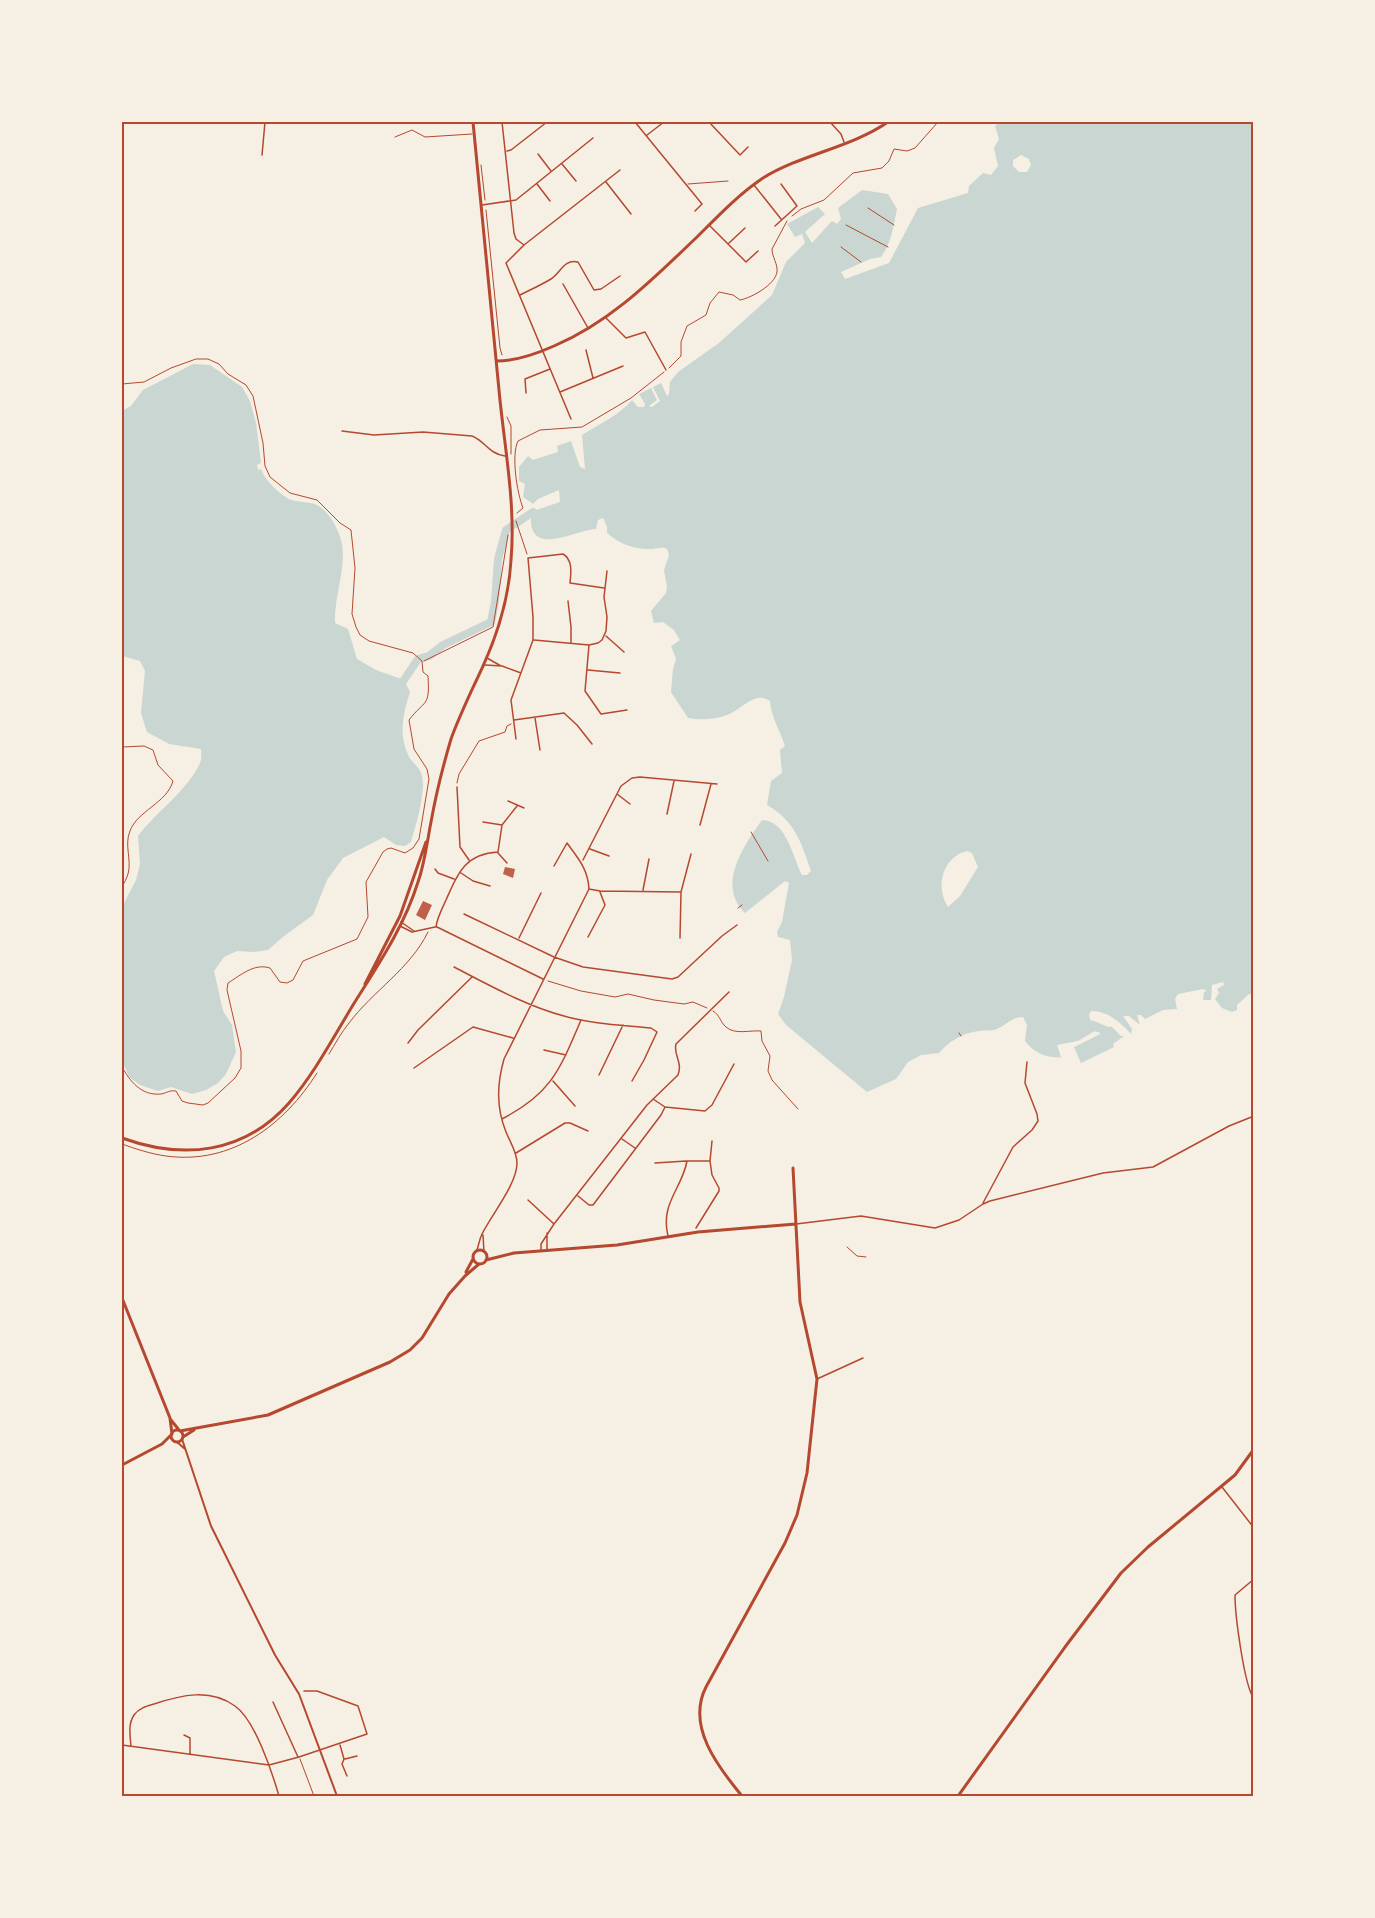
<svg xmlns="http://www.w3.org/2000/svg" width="1375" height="1918" viewBox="0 0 1375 1918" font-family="'Fira Sans',sans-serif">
	<rect width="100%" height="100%" fill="#f6efe4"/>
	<path fill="#c9d6d2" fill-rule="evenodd" d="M 999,122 L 1253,122 L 1253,995 L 1249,994 L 1237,1005 L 1237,1010 L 1232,1012 L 1222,1008 L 1215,999 L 1219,993 L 1217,989 L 1224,985 L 1223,982 L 1212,985 L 1211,1000 L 1203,1000 L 1204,992 L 1207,991 L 1203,989 L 1178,994 L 1175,999 L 1177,1009 L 1163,1010 L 1145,1019 L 1141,1015 L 1137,1015 L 1140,1025 L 1129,1016 L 1123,1016 L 1132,1029 L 1131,1034 C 1120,1022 1108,1011 1091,1011 L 1089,1015 L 1090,1019 L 1108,1027 L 1115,1026 L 1124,1036 L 1113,1044 L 1114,1047 L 1081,1063 L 1074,1047 L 1100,1034 L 1099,1032 L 1093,1032 L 1082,1040 L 1061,1045 L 1062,1057 C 1048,1059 1034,1053 1025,1041 L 1027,1025 L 1023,1017 C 1011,1017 1005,1027 994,1030 C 989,1031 985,1030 980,1031 C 964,1032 949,1041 939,1053 L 921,1055 L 908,1062 L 896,1079 L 867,1092 L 786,1025 L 778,1014 L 784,997 L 792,960 L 790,940 L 778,937 L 777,932 L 782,922 L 789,883 L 785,881 L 745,913 C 716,886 744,845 762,820 C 787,821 792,856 802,875 L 807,875 L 811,871 C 801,842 795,821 767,805 L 771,781 L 782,773 L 780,750 L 785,746 C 780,730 771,717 770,701 C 755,690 740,711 727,715 C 714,720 701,720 688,718 L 671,692 L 673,669 L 676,659 L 671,646 L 680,640 L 674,630 L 663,622 L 654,623 L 651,611 L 666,593 L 667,587 L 664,570 L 669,555 L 667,549 C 661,546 656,550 648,549 C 633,549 618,543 607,533 L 607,527 L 603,518 L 598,520 L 596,529 C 575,530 529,558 531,517 L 535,514 L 533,511 L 560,502 L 559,490 L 538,499 L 533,504 L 523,497 L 525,484 L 519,481 L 519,467 L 528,456 L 533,460 L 558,452 L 557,446 L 571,441 L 580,467 L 585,469 L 582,435 C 599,424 620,415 632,400 L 638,407 L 644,407 L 645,404 L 639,394 L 651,388 L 657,400 L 649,406 L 652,407 L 660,401 L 653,387 L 661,383 L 667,396 L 669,394 L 670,382 L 678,372 L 719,343 L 772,295 L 786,262 L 805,243 L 802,234 L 795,237 L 787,224 L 818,207 L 825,214 L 805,232 L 812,243 L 832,221 L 837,224 L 841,219 L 838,208 L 862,190 L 888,194 L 897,209 C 893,227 892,242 881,257 L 870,259 L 841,272 L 845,279 L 889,263 L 918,208 L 968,193 L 969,186 L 983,173 L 991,175 L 998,166 L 994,148 L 999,139 L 995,126 ZM 1021,155 L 1029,159 L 1031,165 L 1027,172 L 1019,172 L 1013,166 L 1013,160 ZM 967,851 L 972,853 L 978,867 L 960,896 L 948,907 C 935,888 942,857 967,851 Z
		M 193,364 L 210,365 L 242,387 L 250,401 L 256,423 L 261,463 L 257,465 L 258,470 L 261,469 C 265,480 278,493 289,499 C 297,503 309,501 317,505 C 330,512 339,530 342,544 C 346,570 334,597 335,623 L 348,629 L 357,659 L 376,670 L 404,680 L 410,692 C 403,714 398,735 409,757 C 413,763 421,769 422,776 C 426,791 416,826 411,842 L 405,846 L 396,845 L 384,837 L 343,858 L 327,880 L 313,915 L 284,936 L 268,950 L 254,952 L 237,951 L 224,957 L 214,971 L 223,1011 L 232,1025 L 236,1052 L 226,1074 L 218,1083 L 206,1090 L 192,1094 L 171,1087 L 158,1091 L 140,1085 L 129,1077 L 122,1061 L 122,907 L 136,880 L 140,864 L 138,836 C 156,812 188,790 200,763 C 202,759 201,753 201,749 L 169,744 L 147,732 L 141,713 L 145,671 L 140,661 L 122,656 L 122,411 L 131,406 L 143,390 Z"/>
	<path fill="#f6efe4" d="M 1090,1014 L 1109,1024 L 1116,1024 L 1127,1036 L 1121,1036 L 1111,1026 L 1090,1020 Z
		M 1095,1031 L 1098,1035 L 1072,1048 L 1075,1056 L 1071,1048 L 1072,1045 L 1064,1047 L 1066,1056 L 1064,1059 L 1061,1057 L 1057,1045 L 1078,1041 Z"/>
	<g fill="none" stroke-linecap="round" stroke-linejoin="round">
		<path stroke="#c9d6d2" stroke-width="8" d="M 404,680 L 418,659 L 429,656 L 443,645 L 491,622 L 495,602 L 498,559 L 506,530 L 533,512"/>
	</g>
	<path fill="#bf614a" d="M 505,867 L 515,869 L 513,878 L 503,874 Z
		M 423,901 L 432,905 L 425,920 L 416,915 Z"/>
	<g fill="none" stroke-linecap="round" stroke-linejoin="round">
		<path stroke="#b5482f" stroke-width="1" d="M 481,165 L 485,200
			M 868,208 L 894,225
			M 486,210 L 500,348 L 502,355
			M 792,216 L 801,209 L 824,200 L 853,173 L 882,168 L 889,161 L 894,149 L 907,151 L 915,148 L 938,122
			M 846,225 L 888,247
			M 841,247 L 861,262
			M 669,368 L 681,356 L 681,342 L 687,326 L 706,315 L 710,303 L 719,292 L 733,295 L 740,300 C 751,298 775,285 777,272 C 778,264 772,257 772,249 L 787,221
			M 122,384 L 144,382 L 171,368 L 196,359 L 208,359 L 219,364 L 228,374 L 246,385 L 253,396 L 263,443 L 265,466 L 270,477 L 290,493 L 317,500 L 340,523 L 351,530 L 355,568 L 352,614 L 356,627 L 360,635 L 369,641 L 413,653 L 422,661 L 423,672 L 428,676 C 430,708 425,699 409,720 L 414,749 L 427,769 L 429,779 L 419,839 L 413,848 L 405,853 L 391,848 L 387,849 L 383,852 L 366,882 L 368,917 L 357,939 L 303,961 L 293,980 L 287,983 L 280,982 L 270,968 C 254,963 241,975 228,983 L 227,990 L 241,1051 L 241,1068 L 235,1078 L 208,1103 L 203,1105 L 188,1103 L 182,1101 L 176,1091 C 169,1090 167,1093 161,1094 C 141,1096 130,1081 122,1067
			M 507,417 L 511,426 L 511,454
			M 517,513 L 523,508 C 517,493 511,455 518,441 L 540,430 L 582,427 L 631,398 L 664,372
			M 516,521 L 527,554
			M 424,661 L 493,627 L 508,535
			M 122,747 L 144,746 L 153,750 L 158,765 L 173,781 C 167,803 137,811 130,831 C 124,845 132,860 128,874 C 127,878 124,883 122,887
			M 457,783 L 459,774 L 479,741 L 505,732 L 507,726 L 511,724
			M 751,832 L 768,861
			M 738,908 L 742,905
			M 548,981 L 581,991 L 615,997 L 628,994 L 654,1000 L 684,1004 L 693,1002 L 707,1008
			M 713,1011 C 720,1015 720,1022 726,1027 C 735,1035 750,1030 761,1031 L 762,1041 L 770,1056 L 768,1071 L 772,1080 L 798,1109
			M 959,1033 L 961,1036
			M 329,1054 C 335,1044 341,1033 349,1023 C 373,991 410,969 428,932
			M 122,1144 C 136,1149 151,1154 166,1156 C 232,1165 284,1125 317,1073"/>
		<path stroke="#b5482f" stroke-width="1" d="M 395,137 L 412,130 L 425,137 L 472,134
			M 688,184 L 728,181
			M 847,1247 L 857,1256 L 866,1257
			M 300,1759 L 314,1796"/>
		<path stroke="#b5482f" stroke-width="1.5" d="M 502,122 L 514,233 L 516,239 L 524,245
			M 635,122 L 702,204 L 695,211
			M 709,122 L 740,155 L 748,147
			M 830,122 L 841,134 L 844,142
			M 647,135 L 664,122
			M 507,151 L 511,150 L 547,122
			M 538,154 L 551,171
			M 262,155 L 265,122
			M 562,164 L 576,181
			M 606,182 L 631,214
			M 537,184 L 550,201
			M 754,185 L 781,219
			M 482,205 L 516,200 L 593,138
			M 710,226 L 746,262 L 758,251
			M 775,226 L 797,206 L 781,184
			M 729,243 L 745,228
			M 563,284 L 588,328
			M 520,295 C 530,290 541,285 551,279 C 561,273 563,259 578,262 L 594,290 L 601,289 L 620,276
			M 606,318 L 626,338 L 645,332 L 666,370
			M 586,350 L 593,378
			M 560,392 L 623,366
			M 526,393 L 525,379 L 550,369
			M 571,419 L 506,263 L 524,245 L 620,170
			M 342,431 L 374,435 L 423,432 L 472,436 C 485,441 489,454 505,456
			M 568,601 L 571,627 L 571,642
			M 606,636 L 624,652
			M 534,640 L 589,645 L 598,643 L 602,640 L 606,631 L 607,617 L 604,597 L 607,571
			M 589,645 L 585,691 L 601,714 L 627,710
			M 487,658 L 501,666
			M 485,665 L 502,666 L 521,673
			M 588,670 L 620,673
			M 535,718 L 540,750
			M 514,720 L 564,713 L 577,725 L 592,744
			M 516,739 L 511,700 L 533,640 L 533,617 L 528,558 L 563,554 C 573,560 571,573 570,583 L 604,588
			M 457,787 L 460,847 L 469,860
			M 617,794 L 630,804
			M 508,801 L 524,808
			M 667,814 L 674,781
			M 483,822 L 502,825 L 517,806
			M 700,825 L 711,784
			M 590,849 L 609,856
			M 498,853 L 507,863
			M 583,860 L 621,786 L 632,778 L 640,777 L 717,784
			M 435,869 L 438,873 L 454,879
			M 461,873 L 473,881 L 490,886
			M 589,889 L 600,891 L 681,892
			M 643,890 L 649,859
			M 464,914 L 554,957 L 583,967 L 672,979 L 678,977 L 722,936 L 737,925
			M 401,922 L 414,931
			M 400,926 L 412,932 L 435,927
			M 436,927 C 437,918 442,909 446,900 C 458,873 465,854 498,852 L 502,825
			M 437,927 L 543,979
			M 588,937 L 605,905 L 600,892
			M 519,938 L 541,893
			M 680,938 L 681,892 L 691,854
			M 454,967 C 489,985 526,1006 564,1016 C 592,1024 622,1025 651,1028 L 657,1032 L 644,1060 L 632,1081
			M 408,1043 L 418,1030 L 472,977
			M 544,1050 L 566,1055
			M 414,1068 L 473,1027 L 513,1038
			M 599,1075 L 623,1025
			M 553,1081 L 575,1106
			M 653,1099 L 665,1107 L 705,1111 L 712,1105 L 734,1064
			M 502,1119 C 552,1093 560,1069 581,1020
			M 622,1139 L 635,1148
			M 516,1153 L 565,1123 L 570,1123 L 588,1131
			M 655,1163 L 686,1161
			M 578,1196 L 589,1205 L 593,1205 L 661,1115 L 665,1107
			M 528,1200 L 554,1224 L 541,1244 L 541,1250
			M 983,1203 L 1013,1147 L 1032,1130 L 1038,1121 L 1037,1114 L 1025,1083 L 1027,1062
			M 554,1224 L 647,1105 L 678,1075 C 683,1062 673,1055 676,1044 L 729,992
			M 796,1224 L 861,1216 L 935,1228 L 959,1220 L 983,1204 L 990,1201 L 1103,1173 L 1153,1167 L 1229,1126 L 1254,1116
			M 696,1228 L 719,1191 L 719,1188 L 712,1175 L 710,1161
			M 547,1233 L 547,1249
			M 483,1235 L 484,1252
			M 668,1236 C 660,1203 682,1189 687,1161 L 710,1161 L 712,1141
			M 476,1252 C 479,1246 479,1240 482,1234 C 492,1214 517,1184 517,1163 C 517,1152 510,1142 506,1132 C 496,1107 497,1084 504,1059 L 589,889 C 588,869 578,858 567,843 L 554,866
			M 817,1379 L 863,1358
			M 1222,1487 L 1254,1528
			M 1254,1579 L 1235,1595 C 1235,1615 1244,1685 1254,1699
			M 273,1702 L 298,1757
			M 184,1735 L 190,1738 L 190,1754
			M 122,1745 L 269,1765 L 299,1757 L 367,1734 L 358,1706 L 317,1691 L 304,1691
			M 340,1745 L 344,1759 L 342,1764 L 347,1776
			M 131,1746 C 130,1735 128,1724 134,1715 C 139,1708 147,1706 154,1704 C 181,1695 210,1688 235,1706 C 255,1720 272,1772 279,1796
			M 345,1759 L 357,1756"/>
		<path stroke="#b5482f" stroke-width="2" d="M 182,1439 L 211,1526 L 275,1655 L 299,1694 L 337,1796
			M 177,1442 L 185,1449"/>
		<path stroke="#b5482f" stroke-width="3" d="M 497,361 C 517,361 536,354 554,346 C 611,322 654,278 698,236 C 718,216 739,194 763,178 C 802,154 850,148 888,122
			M 365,984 L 400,916 L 426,842
			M 122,1138 C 183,1160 244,1154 289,1103 C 314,1074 333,1038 353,1005 C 378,965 404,927 418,882 C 425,862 427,842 431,822 C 436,794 443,766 451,739 C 460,714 472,690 483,666 C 498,633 509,597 511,560 C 516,504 504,445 499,390 C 490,300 481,211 473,122
			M473 1257a7 7 0 1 1 14 0a7 7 0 1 1-14 0Z
			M 486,1260 L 514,1253 L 617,1245 L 698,1232 L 796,1224
			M 466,1272 L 473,1259
			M 122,1298 L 170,1418 L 172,1434
			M 171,1420 L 179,1430
			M171 1436a6 6 0 1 1 12 0a6 6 0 1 1-12 0Z
			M 180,1431 L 268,1415 L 390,1362 L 410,1350 L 422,1338 L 449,1294 L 465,1276 L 479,1264
			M 183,1437 L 194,1430
			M 122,1465 L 162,1444 L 171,1435
			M 742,1796 C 718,1767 686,1726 706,1687 L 785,1543 L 797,1515 L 807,1473 L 817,1379 L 800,1302 L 793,1168
			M 958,1796 L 1065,1647 L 1121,1573 L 1148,1547 L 1235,1475 L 1254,1449"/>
	</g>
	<rect width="1375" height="1918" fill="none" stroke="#f6efe4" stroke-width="246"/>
	<rect x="123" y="123" width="1129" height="1672" fill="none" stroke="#b5482f" stroke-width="2"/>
</svg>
